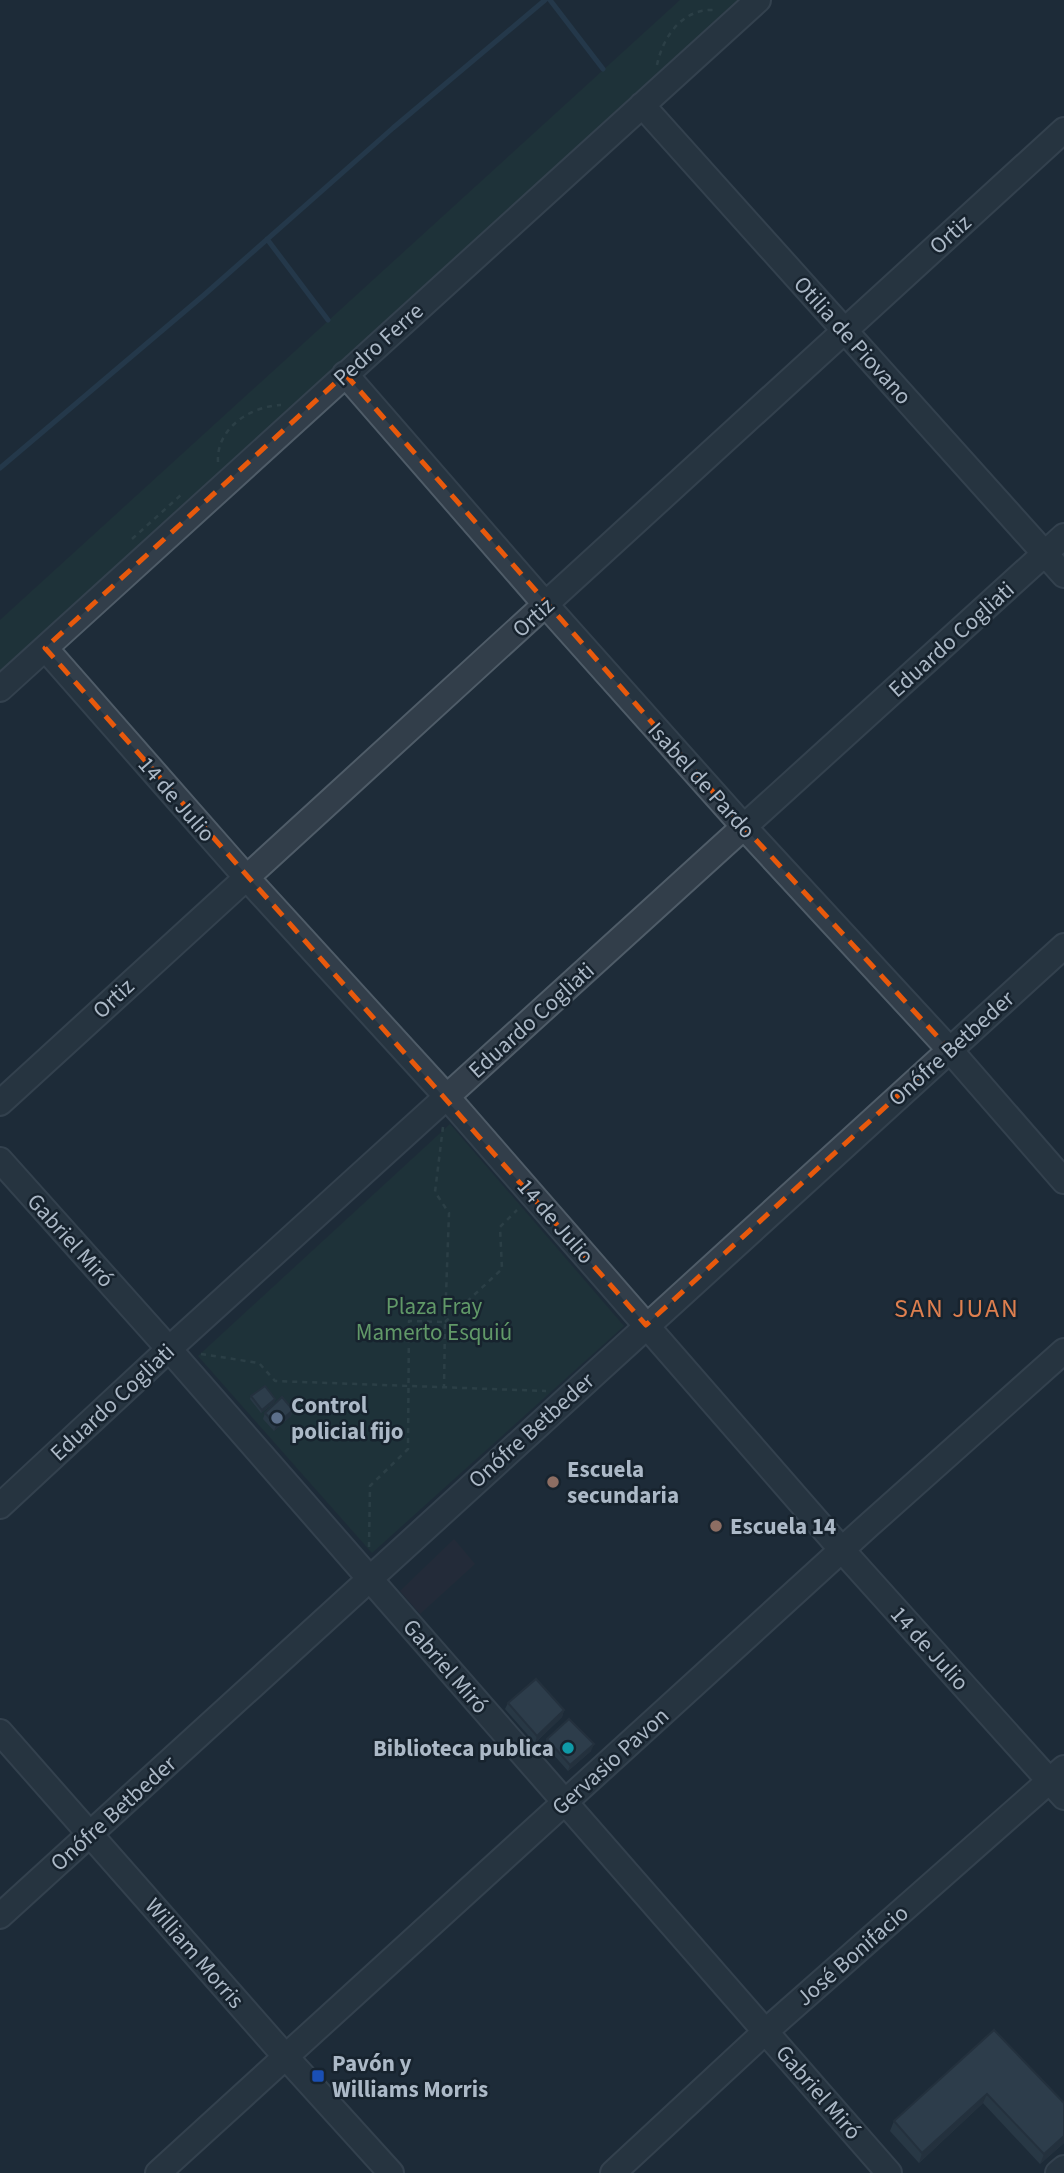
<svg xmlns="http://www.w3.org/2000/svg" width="1064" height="2173" viewBox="0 0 1064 2173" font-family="'Source Sans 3',sans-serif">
	<rect width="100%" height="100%" fill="#1e2c39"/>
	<path fill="#2b2a3a" d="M 454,1539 L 475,1564 L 420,1614 L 400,1591 Z"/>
	<path fill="#203a3a" d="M 680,0 L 745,0 L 0,683 L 0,620 Z
		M 450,1124 L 624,1326 L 372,1553 L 198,1356 Z"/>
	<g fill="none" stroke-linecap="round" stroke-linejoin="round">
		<path stroke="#2d4860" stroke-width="5" d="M 550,0 L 603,69
			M 267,239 L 328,320
			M 0,468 L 204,295 L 393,128 L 545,0"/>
		<g stroke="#4f5c68" stroke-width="28">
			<path id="minor" d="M 642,105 L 1064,575
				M 345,374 L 546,605 L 744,827 L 949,1049 L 1064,1181
				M 45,648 L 246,877 L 447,1097 L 842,1550 L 1064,1797
				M 0,689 L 758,0
				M 0,1103 L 1064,130
				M 0,1160 L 169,1349 L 889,2173
				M 0,1506 L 169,1349 L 1064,536
				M 0,1732 L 285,2056 L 391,2173
				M 0,1916 L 1064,946
				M 158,2173 L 869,1525 L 1064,1351
				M 613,2173 L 766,2031 L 1064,1768
				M 1058,2173 L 1064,2168"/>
		</g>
		<path stroke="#3d5757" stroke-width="2.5" stroke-dasharray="5 5" stroke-linecap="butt" d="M 657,65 C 663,36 683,8 715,10
			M 218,462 C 216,428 251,406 281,405
			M 132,539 L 182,494
			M 443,1127 L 435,1192 L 449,1213 L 445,1322
			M 445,1322 L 502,1269 L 500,1227 L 517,1210
			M 201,1354 L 259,1363 L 275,1381 L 546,1391
			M 369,1547 L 370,1486 L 408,1449 L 409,1321 L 445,1322 L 444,1387"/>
		<use href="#minor" stroke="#323e4a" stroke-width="24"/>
	</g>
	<path fill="#374754" d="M 251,1396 L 275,1399 L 274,1403 L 261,1413 L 250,1399 Z
		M 293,1410 L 291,1416 L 274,1431 L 263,1419 L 265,1413 Z
		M 508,1703 L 564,1710 L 562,1717 L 535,1743 L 505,1709 Z
		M 547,1739 L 591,1751 L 568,1771 L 545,1745 Z
		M 994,2030 L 1064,2103 L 1064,2143 L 1040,2164 L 983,2103 L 919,2163 L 890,2131 L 894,2121 Z"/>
	<path fill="#2d3945" d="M 275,1399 L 274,1403 L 261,1413 L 262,1410 Z
		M 293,1410 L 291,1416 L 274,1431 L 276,1425 Z
		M 564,1710 L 562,1717 L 535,1743 L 537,1736 Z
		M 594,1744 L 591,1751 L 568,1771 L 570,1765 Z
		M 987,2094 L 983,2103 L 919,2163 L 922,2153 Z
		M 1064,2136 L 1064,2143 L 1040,2164 L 1044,2154 Z"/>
	<path fill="#405262" stroke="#2d3945" stroke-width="2" d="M 265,1386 L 275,1399 L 262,1410 L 251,1396 Z
		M 282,1397 L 293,1410 L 276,1425 L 265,1413 Z
		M 536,1679 L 564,1710 L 537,1736 L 508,1703 Z
		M 569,1719 L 594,1744 L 570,1765 L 547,1739 Z
		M 994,2030 L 1064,2103 L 1064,2136 L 1044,2154 L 987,2094 L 922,2153 L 894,2121 Z"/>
	<path d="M0 0H1064V2173H0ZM 345,374 L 744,827 L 949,1049 L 646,1325 L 45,648 Z" fill="#1e2c39" fill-opacity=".55" fill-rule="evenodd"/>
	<path fill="none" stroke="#e8590c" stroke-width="5" stroke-dasharray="14 9" stroke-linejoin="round" d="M 345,374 L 744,827 L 949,1049 L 646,1325 L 45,648 Z"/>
	<circle fill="#5c6f8a" stroke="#17232e" stroke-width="2.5" cx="277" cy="1418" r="7"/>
	<g fill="#8d6e63" stroke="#17232e" stroke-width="2.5">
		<circle cx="553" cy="1482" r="7"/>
		<circle cx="716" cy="1526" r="7"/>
	</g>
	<circle fill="#0f9aa8" stroke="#17232e" stroke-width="2.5" cx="568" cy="1748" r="7"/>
	<rect fill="#1a4fb4" stroke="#17232e" stroke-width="2.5" x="311" y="2069" width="14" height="14" rx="3.5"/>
	<g text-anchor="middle" stroke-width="5" stroke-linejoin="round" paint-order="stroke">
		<g font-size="23" fill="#acb9c7" stroke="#17232e">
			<text transform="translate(950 234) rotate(-42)" y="8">Ortiz</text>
			<text transform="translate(853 340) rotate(48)" y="8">Otilia de Piovano</text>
			<text transform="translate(378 344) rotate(-42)" y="8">Pedro Ferre</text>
			<text transform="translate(533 617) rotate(-42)" y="8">Ortiz</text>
			<text transform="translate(951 639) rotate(-42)" y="8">Eduardo Cogliati</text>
			<text transform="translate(702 780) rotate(48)" y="8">Isabel de Pardo</text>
			<text transform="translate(177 799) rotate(49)" y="8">14 de Julio</text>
			<text transform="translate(113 998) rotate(-43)" y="8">Ortiz</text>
			<text transform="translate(531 1020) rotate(-42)" y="8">Eduardo Cogliati</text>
			<text transform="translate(951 1048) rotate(-42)" y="8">Onófre Betbeder</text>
			<text transform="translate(556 1221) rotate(49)" y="8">14 de Julio</text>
			<text transform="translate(71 1240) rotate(48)" y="8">Gabriel Miró</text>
			<text transform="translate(112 1402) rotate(-43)" y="8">Eduardo Cogliati</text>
			<text transform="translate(531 1430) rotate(-42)" y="8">Onófre Betbeder</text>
			<text transform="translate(930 1648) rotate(48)" y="8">14 de Julio</text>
			<text transform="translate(446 1666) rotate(49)" y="8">Gabriel Miró</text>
			<text transform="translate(610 1761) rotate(-42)" y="8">Gervasio Pavon</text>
			<text transform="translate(113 1813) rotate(-42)" y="8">Onófre Betbeder</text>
			<text transform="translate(195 1953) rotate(49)" y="8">William Morris</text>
			<text transform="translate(852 1955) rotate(-41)" y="8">José Bonifacio</text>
			<text transform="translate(819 2092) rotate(49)" y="8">Gabriel Miró</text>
		</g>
		<g font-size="23" fill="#619968" stroke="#17232e">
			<text x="434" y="1314">Plaza Fray<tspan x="434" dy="26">Mamerto Esquiú</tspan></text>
		</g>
		<g font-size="23" font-weight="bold" fill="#acb9c7" stroke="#17232e" text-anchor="start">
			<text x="291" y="1413">Control<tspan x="291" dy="26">policial fijo</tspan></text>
			<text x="567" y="1477">Escuela<tspan x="567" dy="26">secundaria</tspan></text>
			<text x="730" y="1534">Escuela 14</text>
			<text x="554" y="1756" text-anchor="end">Biblioteca publica</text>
			<text x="332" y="2071">Pavón y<tspan x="332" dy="26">Williams Morris</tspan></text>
		</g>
		<g font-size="26" letter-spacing="2" fill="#de7f4f" stroke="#17232e">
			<text x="957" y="1317">SAN JUAN</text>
		</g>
	</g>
</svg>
